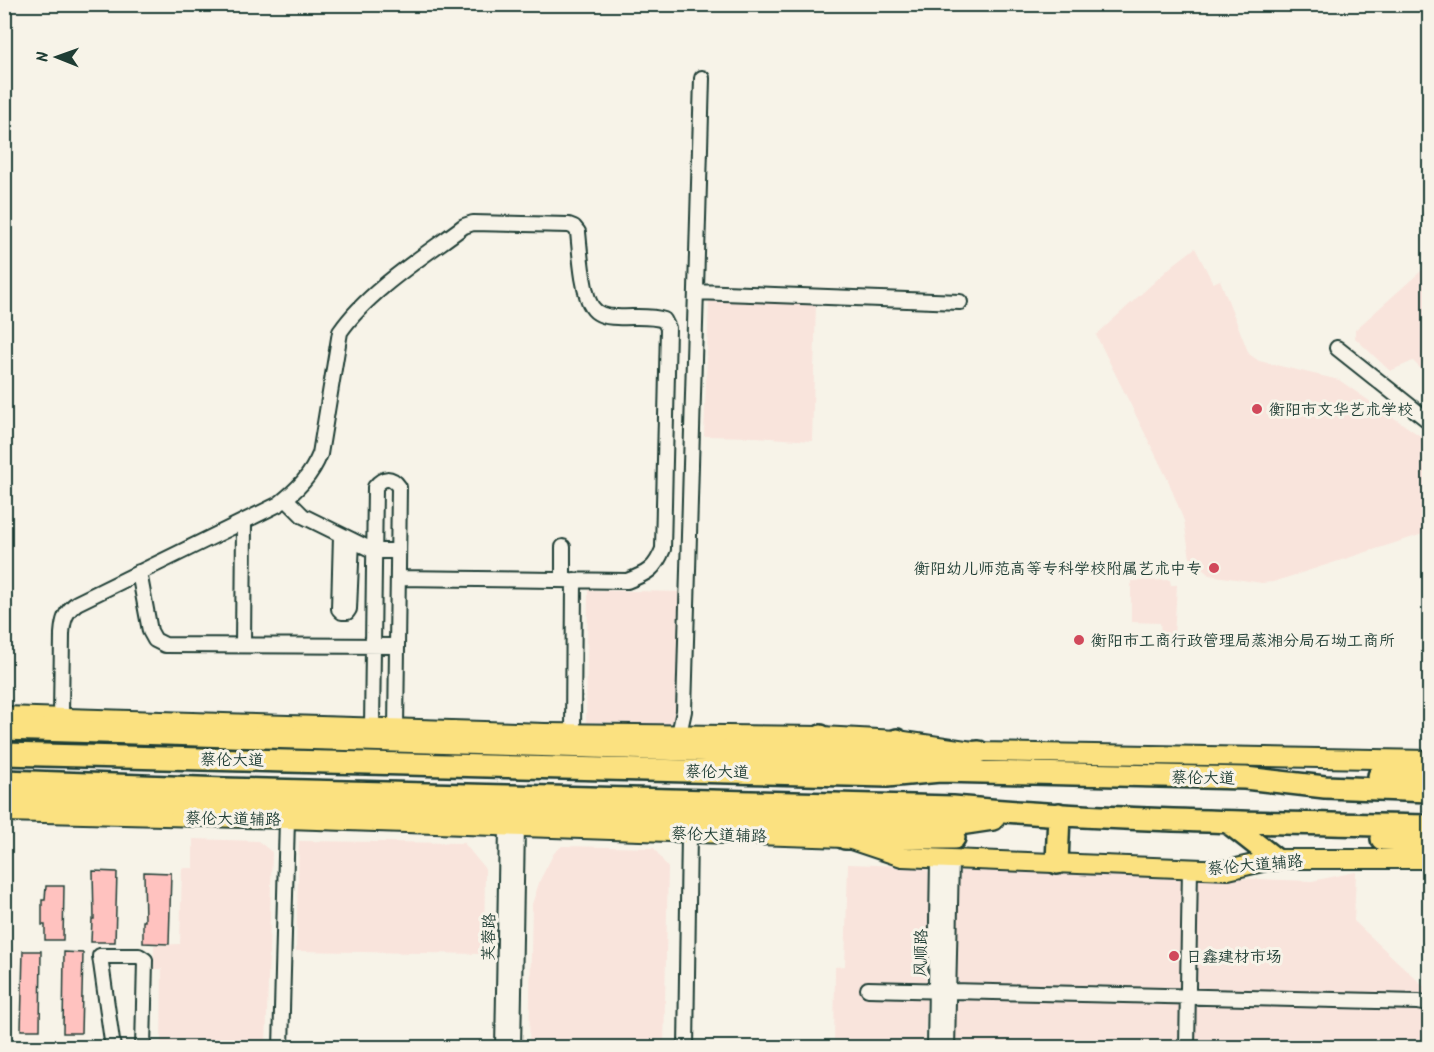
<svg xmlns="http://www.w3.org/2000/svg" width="1434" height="1052" viewBox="0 0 1434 1052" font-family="Kalam,'LXGW WenKai TC',sans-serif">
	<rect width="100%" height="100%" fill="#f7f3e8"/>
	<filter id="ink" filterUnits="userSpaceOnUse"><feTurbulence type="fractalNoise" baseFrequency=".0167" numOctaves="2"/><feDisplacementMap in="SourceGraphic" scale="12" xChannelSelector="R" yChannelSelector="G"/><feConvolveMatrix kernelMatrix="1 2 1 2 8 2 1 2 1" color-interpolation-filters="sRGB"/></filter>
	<g filter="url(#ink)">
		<path fill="#f9e4dc" d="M 1195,248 L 1213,283 L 1220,280 L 1249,354 L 1259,361 L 1339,380 L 1429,442 L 1429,532 L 1273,582 L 1262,583 L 1209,575 L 1190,558 L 1184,521 L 1168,480 L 1096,335 L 1173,265 Z
			M 1429,264 L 1429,377 L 1413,361 L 1390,371 L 1355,338 L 1355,330 Z
			M 709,301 L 816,304 L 812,441 L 756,437 L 704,436 Z
			M 1170,580 L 1171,585 L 1177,585 L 1174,637 L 1161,634 L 1160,623 L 1131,622 L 1131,581 Z
			M 588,590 L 682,592 L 678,715 L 670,724 L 586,722 Z
			M 193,839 L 258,841 L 272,852 L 266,1047 L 161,1047 L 162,969 L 153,969 L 154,945 L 180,944 L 182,868 L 193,868 Z
			M 299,841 L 464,843 L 485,869 L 484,954 L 296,951 Z
			M 562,846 L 654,848 L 668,868 L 664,1047 L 529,1047 L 532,904 L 540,880 L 554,853 Z
			M 848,864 L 925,867 L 930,874 L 925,1047 L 834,1048 L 835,967 L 845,966 Z
			M 966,868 L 1312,881 L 1356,872 L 1354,921 L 1429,991 L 1429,1047 L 955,1048 L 959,871 Z"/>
		<path fill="#ffc2bf" stroke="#1f3d34" stroke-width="1.5" d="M 93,871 L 117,872 L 115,942 L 91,942 L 92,919 L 94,919 Z
			M 144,872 L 171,873 L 169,944 L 143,943 L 143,921 L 145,921 Z
			M 46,886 L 64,886 L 63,940 L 45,940 L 45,925 L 42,925 L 42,900 L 45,900 Z
			M 23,951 L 41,951 L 40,1030 L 21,1030 Z
			M 64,952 L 83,953 L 81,1033 L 63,1033 Z"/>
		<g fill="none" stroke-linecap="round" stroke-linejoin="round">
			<g stroke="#1f3d34" stroke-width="18">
				<path id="minor" d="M 4,6 L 5,4
					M 696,292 L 960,302
					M 1337,348 L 1430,422
					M 286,499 L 303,516 L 374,551 L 398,551
					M 341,535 L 339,609 L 342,612 L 347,612 L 349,609 L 352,540
					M 563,547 L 563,580
					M 139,572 L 150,631 L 155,640 L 165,645 L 397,646
					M 243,645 L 244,522
					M 61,717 L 62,634 C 63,620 65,612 77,603 L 279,504 C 298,489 311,476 320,454 L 340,332 C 368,291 424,256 464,226 L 473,223 L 569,225 L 574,227 L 578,232 C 580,250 582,293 592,307 C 597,315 607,317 617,317 C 632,318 649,315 664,320 L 668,328 L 663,549 C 655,569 648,573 627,581 L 398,578
					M 372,727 L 375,487 C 383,477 391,476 399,487 L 396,728
					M 573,733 L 574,580
					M 679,734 L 684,711 L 702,78
					M 868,989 L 1418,1002 L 1430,1004
					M 113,1048 L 100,956 L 139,956 L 145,960 L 143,1048
					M 281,1048 L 287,819
					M 503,1048 L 507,827
					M 513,1048 L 517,827
					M 686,1048 L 689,833
					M 935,1048 L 938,858
					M 947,1048 L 951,859
					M 1187,1048 L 1190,868"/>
			</g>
			<g stroke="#1f3d34" stroke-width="22">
				<path id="major" d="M 4,716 L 545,733 L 821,736 L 897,740 L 979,752 L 1430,760
					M 4,812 L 287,819 L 845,838 L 902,857 L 1228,870 L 1275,859 L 1430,859"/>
			</g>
			<g stroke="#1f3d34" stroke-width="26">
				<path id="highway" d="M 4,729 L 922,757 L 940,771
					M 897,740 L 922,757 L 979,752
					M 4,754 L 887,776 L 940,771 L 1245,778 L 1325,787 L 1430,791
					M 821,754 L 821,736
					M 1379,776 L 1430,775
					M 4,781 L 225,789 L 953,807 C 1112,821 1271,823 1430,826
					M 4,798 L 953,825 L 993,819
					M 1229,823 L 1275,859
					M 845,838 L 954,838
					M 1382,839 L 1430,841
					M 1057,863 L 1059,814"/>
			</g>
			<use href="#minor" stroke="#f7f3e8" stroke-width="14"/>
			<use href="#major" stroke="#fbe180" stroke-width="18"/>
			<use href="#highway" stroke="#fbe180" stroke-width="21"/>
		</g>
	</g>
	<g fill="#d1495b" stroke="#f7f3e8" stroke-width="2">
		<circle cx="1257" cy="409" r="6"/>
		<circle cx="1214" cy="568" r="6"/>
		<circle cx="1079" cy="640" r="6"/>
		<circle cx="1174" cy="956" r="6"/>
	</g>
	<g text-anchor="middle" stroke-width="6" stroke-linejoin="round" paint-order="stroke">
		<g font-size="16" fill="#1f3d34" stroke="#f7f3e8" text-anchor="start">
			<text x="1269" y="415">衡阳市文华艺术学校</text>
			<text x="1202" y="574" text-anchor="end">衡阳幼儿师范高等专科学校附属艺术中专</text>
			<text x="1091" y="646">衡阳市工商行政管理局蒸湘分局石坳工商所</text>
			<text x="1186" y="962">日鑫建材市场</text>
		</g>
		<g font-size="16" fill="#1f3d34" stroke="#f7f3e8">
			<text transform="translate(232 759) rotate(1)" y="6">蔡伦大道</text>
			<text transform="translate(717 771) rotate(1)" y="6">蔡伦大道</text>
			<text transform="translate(1203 777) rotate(1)" y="6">蔡伦大道</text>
			<text transform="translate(233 818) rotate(1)" y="6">蔡伦大道辅路</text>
			<text transform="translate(719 834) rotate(2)" y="6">蔡伦大道辅路</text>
			<text transform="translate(1255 864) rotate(-5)" y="6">蔡伦大道辅路</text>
			<text transform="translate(488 937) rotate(-89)" y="6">芙蓉路</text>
			<text transform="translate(920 953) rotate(-89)" y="6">风顺路</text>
		</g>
	</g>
	<rect width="1434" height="1052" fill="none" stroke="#f7f3e8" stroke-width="24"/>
	<rect x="12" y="12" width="1410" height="1028" fill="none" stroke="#1f3d34" stroke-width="2" filter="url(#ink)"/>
	<g transform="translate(57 57) rotate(271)" stroke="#f7f3e8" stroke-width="4.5" paint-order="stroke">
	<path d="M0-4.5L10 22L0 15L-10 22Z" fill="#1f3d34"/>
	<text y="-9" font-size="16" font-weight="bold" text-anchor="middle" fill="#1f3d34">N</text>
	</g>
</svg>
